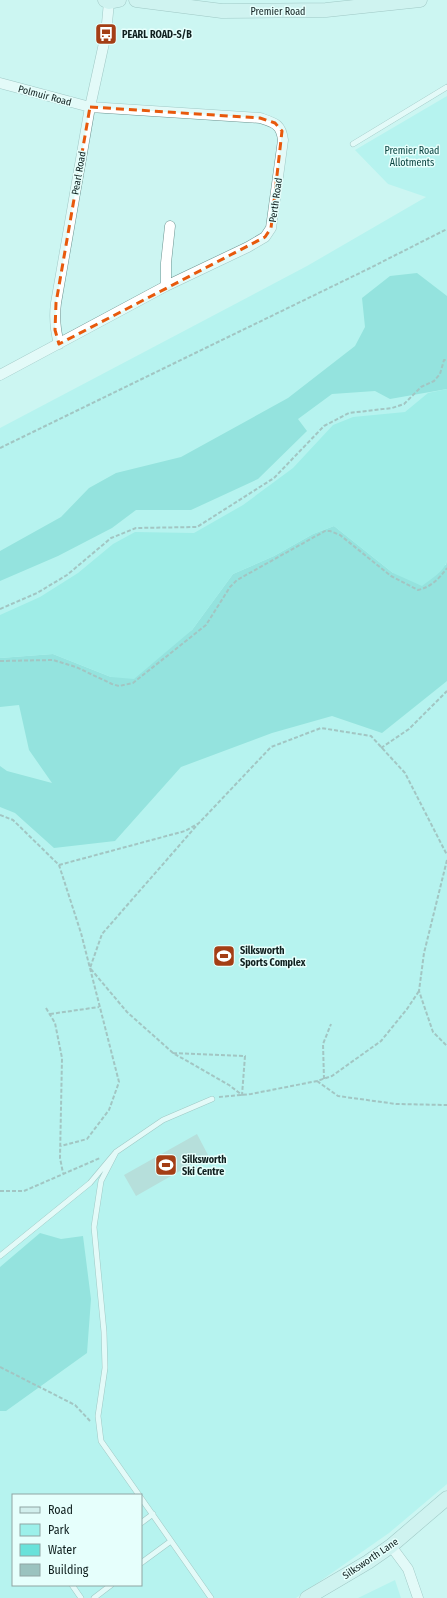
<svg xmlns="http://www.w3.org/2000/svg" width="447" height="1598" viewBox="0 0 447 1598" font-family="'Fira Sans Condensed',sans-serif">
	<rect width="100%" height="100%" fill="#ccf5f2"/>
	<path fill="#9cf0ea" fill-rule="evenodd" d="M 447,96 L 447,1484 L 389,1533 L 296,1598 L 0,1598 L 0,428 L 307,266 L 426,197 L 388,184 L 355,150 ZM 13,1495 L 141,1495 L 141,1585 L 13,1585 Z
		M 395,1580 L 401,1598 L 358,1598 Z"/>
	<path fill="#51ccc5" d="M 417,273 L 447,296 L 447,389 L 390,399 L 375,391 L 332,394 L 298,419 L 307,431 L 258,479 L 191,510 L 136,510 L 112,528 L 58,556 L 0,581 L 0,551 L 61,517 L 89,488 L 116,473 L 181,457 L 288,398 L 355,346 L 365,327 L 362,298 L 390,276 Z
		M 334,526 L 393,573 L 446,565 L 447,560 L 447,681 L 382,733 L 332,716 L 272,733 L 181,767 L 115,841 L 54,848 L 15,813 L 0,807 L 0,766 L 7,771 L 52,783 L 29,750 L 19,705 L 0,707 L 0,658 L 53,654 L 111,677 L 192,630 L 233,574 L 274,556 L 313,534 Z
		M 40,1233 L 61,1239 L 83,1236 L 91,1299 L 87,1353 L 6,1411 L 0,1411 L 0,1267 Z"/>
	<path fill="#69e2da" d="M 447,389 L 447,560 C 445,571 431,579 422,586 L 393,573 L 334,526 L 313,534 L 274,556 L 233,574 L 192,630 L 134,679 L 111,677 L 53,654 L 0,658 L 0,615 L 40,597 L 78,573 L 113,544 L 135,532 L 194,533 L 243,505 L 293,468 L 333,425 L 353,417 L 405,412 L 428,393 Z"/>
	<path fill="#9bc3bf" d="M 197,1134 L 208,1155 L 136,1196 L 124,1175 Z"/>
	<g fill="none" stroke-linecap="round" stroke-linejoin="round">
		<g stroke="#6b928f" stroke-width="6">
			<path id="lane" d="M 353,144 L 447,87
				M 116,1152 L 101,1181 L 94,1227 L 104,1332 L 105,1368 L 98,1416 L 101,1441 L 139,1495
				M 0,1256 L 90,1183 L 116,1152 L 163,1120 L 212,1099
				M 141,1498 L 211,1598
				M 141,1523 L 153,1514
				M 141,1563 L 171,1541
				M 72,1585 L 81,1598
				M 94,1598 L 111,1585"/>
		</g>
		<g stroke="#6b928f" stroke-width="11">
			<path id="street" d="M 0,83 L 90,107 L 260,118 C 275,123 281,124 283,140 L 271,228 L 265,237 L 248,247 L 166,286 L 0,375
				M 166,286 L 166,263 L 170,226
				M 59,344 C 55,329 54,318 56,303 L 90,107 L 106,34 L 109,2
				M 391,1546 L 408,1569 L 418,1598"/>
		</g>
		<g stroke="#6b928f" stroke-width="15">
			<path id="secondary" d="M 105,0 L 109,2 L 119,0
				M 136,0 L 222,11 L 326,10 L 420,0
				M 307,1598 L 368,1562 L 391,1546 L 447,1498"/>
		</g>
		<path stroke="#6f8b89" stroke-width="2" stroke-dasharray="4 2" stroke-linecap="butt" d="M 0,448 L 368,269 L 447,229
			M 0,609 L 37,593 L 67,575 L 111,538 L 136,528 L 197,527 L 274,478 L 324,426 L 349,413 L 392,408 L 404,404 L 421,387 L 434,381 L 440,374 L 444,360 L 447,360
			M 0,661 L 53,660 L 76,667 L 112,684 L 119,686 L 133,683 L 206,625 L 230,587 L 237,580 L 325,531 L 330,531 L 340,535 L 391,576 L 418,590 C 431,587 439,579 447,568
			M 381,748 L 409,729 L 447,691
			M 0,815 L 13,820 L 59,865 L 81,933 L 119,1082 L 109,1110 L 87,1139 L 61,1146
			M 447,860 L 424,953 L 419,991 L 433,1032 L 447,1046
			M 59,865 L 185,831 L 199,823 L 271,747 L 321,728 L 371,736 L 405,773 L 447,855
			M 46,1008 L 55,1023 L 62,1058 L 60,1158 L 63,1173
			M 50,1014 L 99,1007
			M 173,1053 L 127,1012 L 90,968 L 102,934 L 198,824
			M 173,1053 L 245,1056 L 242,1095 L 229,1085 Z
			M 324,1079 L 323,1044 L 331,1024
			M 317,1081 L 338,1096 L 396,1104 L 447,1105
			M 219,1097 L 251,1094 L 317,1081 L 332,1076 L 381,1041 L 407,1009 L 419,991
			M 0,1191 L 24,1191 L 100,1158
			M 0,1367 L 75,1405 L 91,1422"/>
		<use href="#lane" stroke="#fff" stroke-width="5"/>
		<use href="#street" stroke="#fff" stroke-width="10"/>
		<use href="#secondary" stroke="#d2efed" stroke-width="14"/>
	</g>
	<path d="M0 0H447V1598H0ZM 90,107 L 260,118 L 275,123 L 282,131 L 271,228 L 265,237 L 59,344 L 55,330 L 56,303 Z" fill="#ccf5f2" fill-opacity=".55" fill-rule="evenodd"/>
	<path fill="none" stroke="#e8590c" stroke-width="3" stroke-dasharray="8 5" stroke-linejoin="round" d="M 90,107 L 260,118 L 275,123 L 282,131 L 271,228 L 265,237 L 59,344 L 55,330 L 56,303 Z"/>
	<defs>
		<g id="bus-square" transform="scale(1.15)"><rect x="-9" y="-9" width="18" height="18" rx="4" fill="#a43e15" stroke="#e6fffc"/><path d="M-5-6H5V4H4V6H2V4H-2V6H-4V4H-5ZM-3.5-4V0h7V-4ZM-3.5 1.2v1.5H-2V1.2ZM2 1.2v1.5H3.5V1.2Z" fill="#fff"/></g>
		<g id="stadium-square" transform="scale(1.15)"><rect x="-9" y="-9" width="18" height="18" rx="4" fill="#a43e15" stroke="#e6fffc"/><path d="M0-5a6.5 5 0 1 0 0 10a6.5 5 0 1 0 0-10ZM-3.5-1.8h7v3.6h-7Z" fill="#fff"/></g>
	</defs>
	<g fill-rule="evenodd">
		<use href="#bus-square" x="106" y="34"/>
		<use href="#stadium-square" x="224" y="956"/>
		<use href="#stadium-square" x="166" y="1165"/>
	</g>
	<g text-anchor="middle" stroke-width="3" stroke-linejoin="round" paint-order="stroke">
		<g font-size="10" fill="#0f1f1e" stroke="#e6fffc">
			<text x="278" y="15">Premier Road</text>
			<text transform="translate(45 95) rotate(15)" y="4">Polmuir Road</text>
			<text transform="translate(78 173) rotate(-80)" y="4">Pearl Road</text>
			<text transform="translate(275 200) rotate(-82)" y="4">Perth Road</text>
			<text transform="translate(370 1558) rotate(-34)" y="4">Silksworth Lane</text>
		</g>
		<g font-size="10" font-weight="bold" fill="#0f1f1e" stroke="#e6fffc" text-anchor="start">
			<text x="122" y="38">PEARL ROAD-S/B</text>
			<text x="240" y="954">Silksworth<tspan x="240" dy="12">Sports Complex</tspan></text>
			<text x="182" y="1163">Silksworth<tspan x="182" dy="12">Ski Centre</tspan></text>
		</g>
		<g font-size="10" fill="#08423f" stroke="#e6fffc">
			<text x="412" y="154">Premier Road<tspan x="412" dy="12">Allotments</tspan></text>
		</g>
	</g>
	<rect x="12" y="1494" width="130" height="92" fill="#e6fffc" stroke="#90a5a3"/>
	<rect x="20" y="1507" width="20" height="6" fill="#d2efed" stroke="#90a5a3"/>
	<text x="48" y="1514" font-size="12" fill="#0f1f1e">Road</text>
	<rect x="20" y="1524" width="20" height="12" fill="#9cf0ea" stroke="#90a5a3"/>
	<text x="48" y="1534" font-size="12" fill="#0f1f1e">Park</text>
	<rect x="20" y="1544" width="20" height="12" fill="#69e2da" stroke="#90a5a3"/>
	<text x="48" y="1554" font-size="12" fill="#0f1f1e">Water</text>
	<rect x="20" y="1564" width="20" height="12" fill="#9bc3bf" stroke="#90a5a3"/>
	<text x="48" y="1574" font-size="12" fill="#0f1f1e">Building</text>
</svg>
